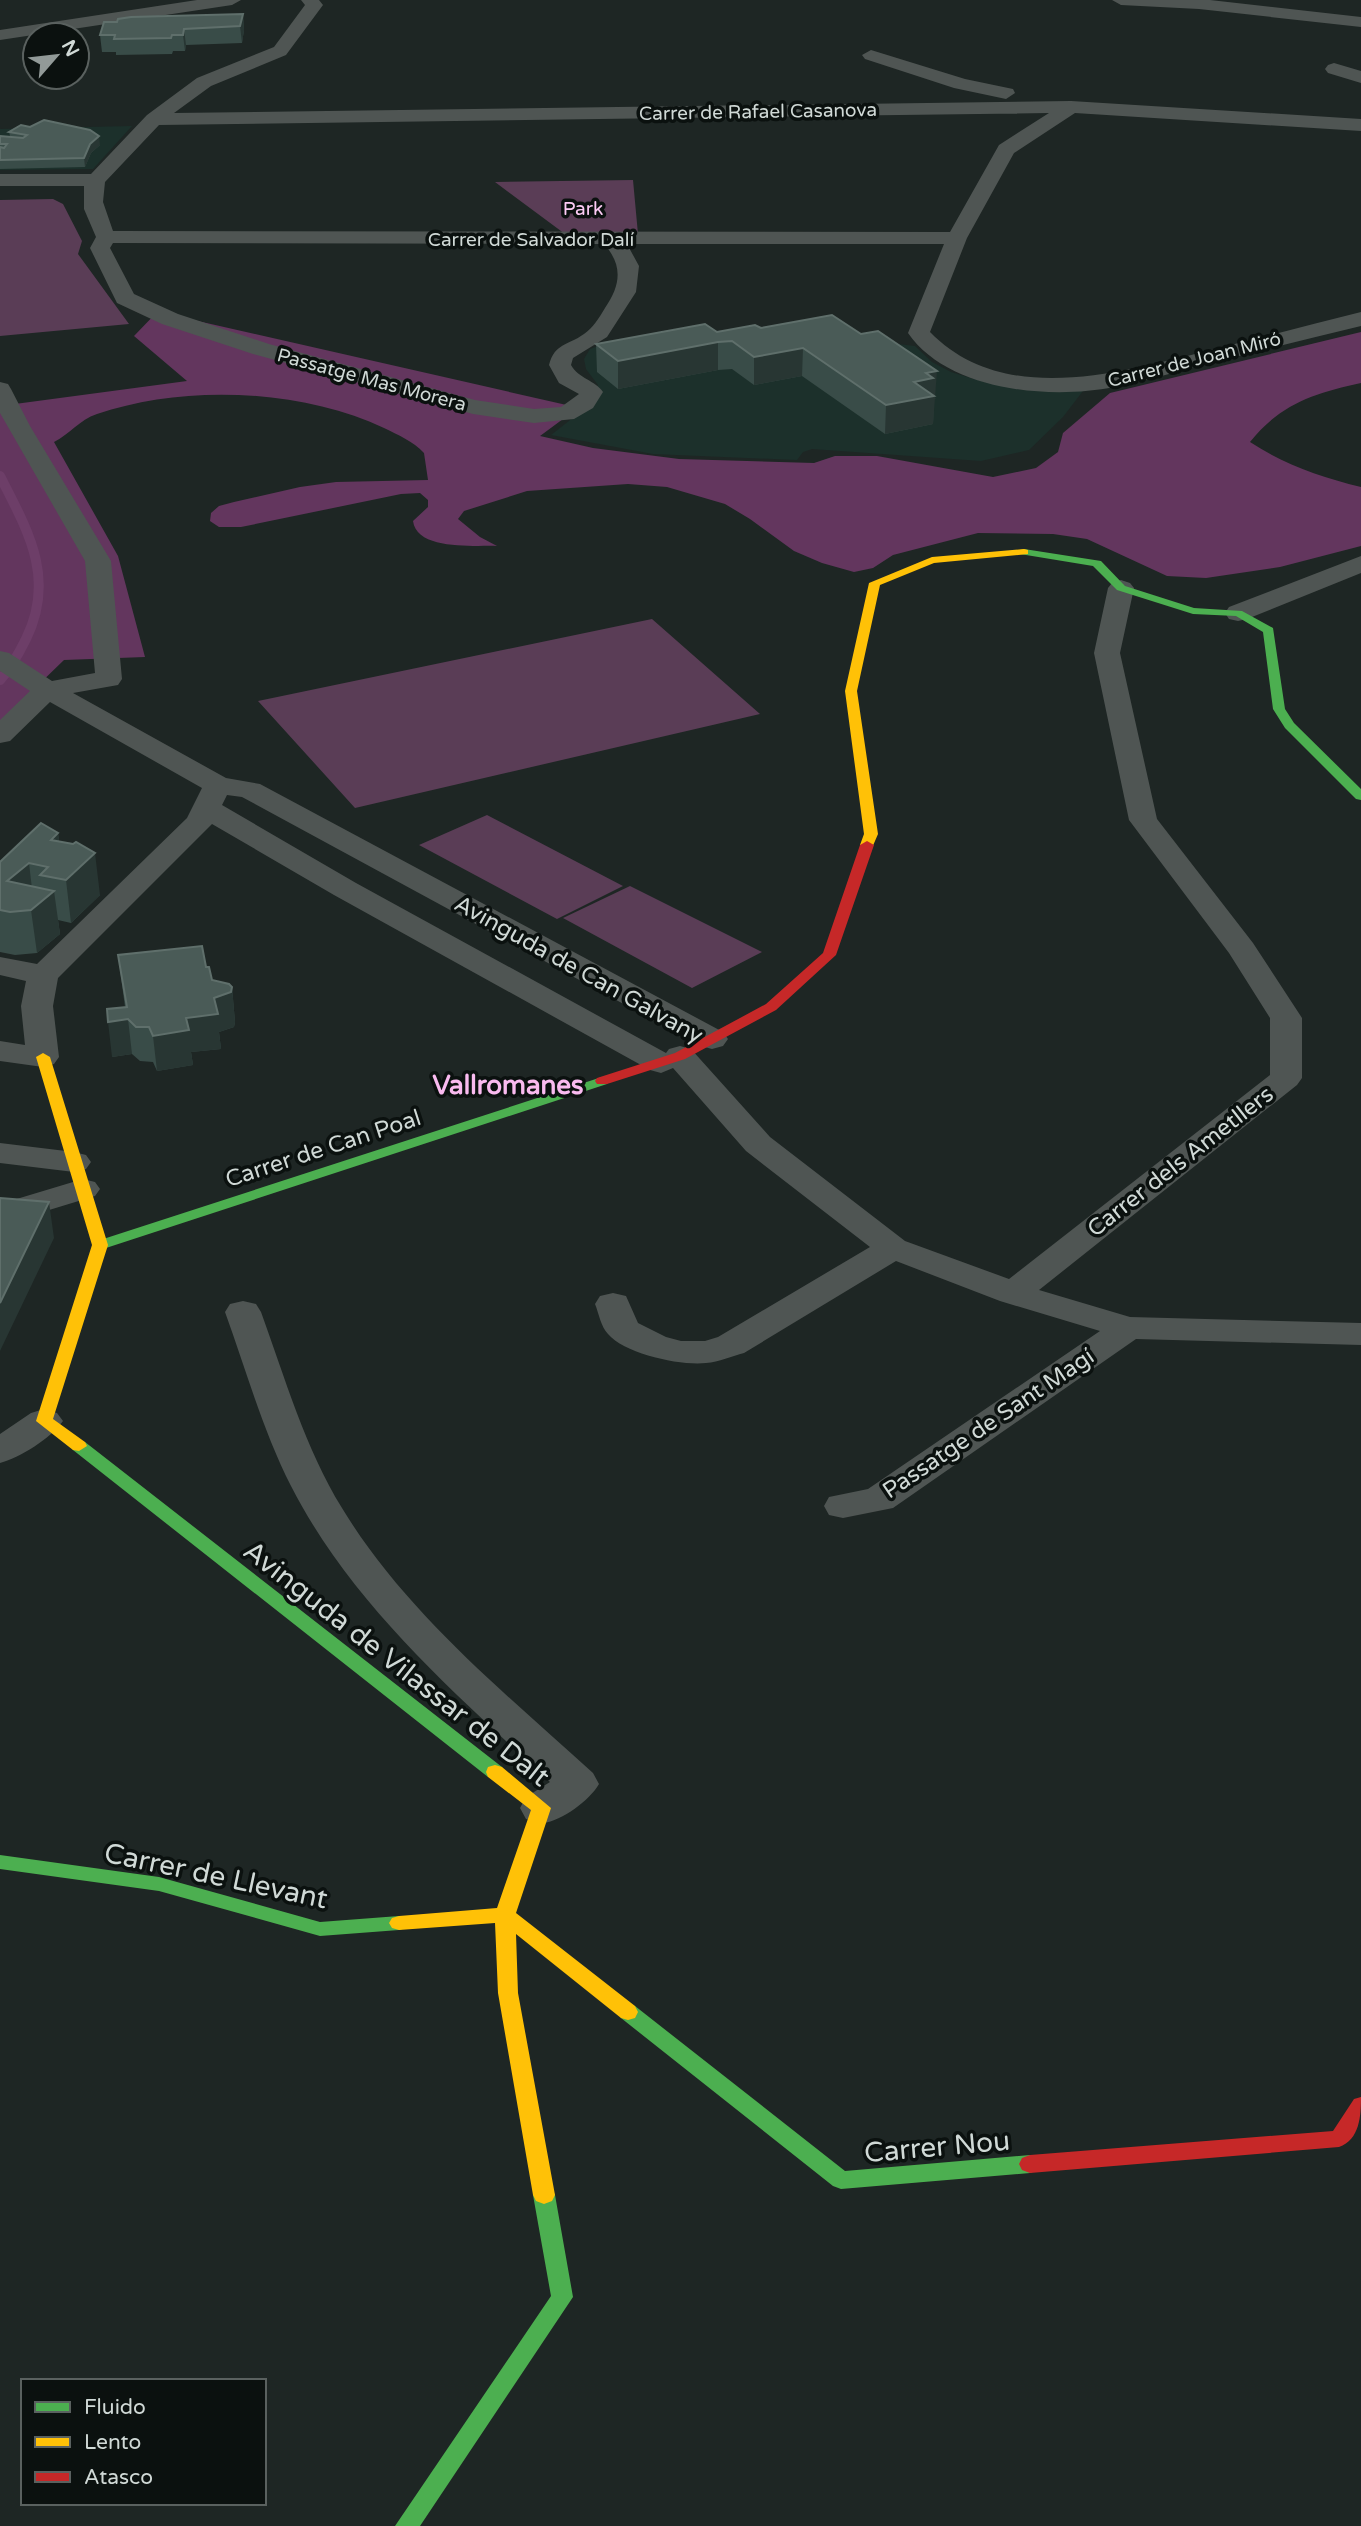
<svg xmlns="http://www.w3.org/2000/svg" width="1361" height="2526" viewBox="0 0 1361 2526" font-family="'Varela Round',sans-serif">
	<rect width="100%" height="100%" fill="#1e2624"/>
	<path fill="#1c302b" d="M 132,126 L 93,169 L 0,170 L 0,129 Z
		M 754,327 L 915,346 L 932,362 L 951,372 L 974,379 L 1023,390 L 1083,391 L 1063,417 L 1029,450 L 981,461 L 812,449 L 803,452 L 797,460 L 653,454 L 551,435 L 579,413 L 598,385 L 586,369 L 584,359 L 590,349 L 618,339 L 680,342 Z"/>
	<path fill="#5a3d56" d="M 633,180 L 638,234 L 565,234 L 495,182 Z
		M 53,199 L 63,204 L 82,241 L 78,254 L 129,324 L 0,336 L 0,200 Z
		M 652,619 L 760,714 L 355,808 L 258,701 Z
		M 487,815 L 623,886 L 557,919 L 419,845 Z
		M 630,886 L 762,952 L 692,988 L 563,918 Z"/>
	<path fill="#63365e" d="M 160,309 L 180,317 L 571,406 L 563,419 L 540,436 L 593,448 L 679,459 L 814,463 L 835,456 L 877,456 L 993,477 L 1036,468 L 1058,452 L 1063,433 L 1110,393 L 1361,332 L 1361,383 C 1315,393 1280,404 1250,442 C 1285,465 1320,477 1361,487 L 1361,546 L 1280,567 L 1206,578 L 1167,576 L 1087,539 L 1053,534 L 978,533 L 893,555 L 873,568 L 854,572 L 822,563 L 794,551 L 750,519 L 725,504 L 667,487 L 628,484 L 527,491 L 464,511 L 458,519 L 480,537 L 497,546 C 475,545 417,551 413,521 L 428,507 L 428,500 L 420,493 L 401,494 L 241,527 L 219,527 L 210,521 L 211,513 L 219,506 L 234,502 L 300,487 L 336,482 L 428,480 L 424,453 C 413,441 398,435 384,428 C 301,389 184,384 97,414 C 79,420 70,434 54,442 L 118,556 L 145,657 L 64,660 L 0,722 L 0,406 L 187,381 L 134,336 Z"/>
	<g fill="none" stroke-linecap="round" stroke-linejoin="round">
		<path stroke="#6d3e68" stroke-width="10" d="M 0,476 C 28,531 56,578 26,639 C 19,653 11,668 0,680"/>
		<path fill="#4f5553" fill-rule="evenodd" d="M 197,0 L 241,0 L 232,5 L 0,40 L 0,30 Z
			M 301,0 L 319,0 L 323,5 L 286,55 L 211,86 L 174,113 L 1071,101 L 1361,119 L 1361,131 L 1075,113 L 1014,153 L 967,238 L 930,332 C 1005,409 1125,371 1215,349 C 1264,337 1312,324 1361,312 L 1361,326 C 1315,337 1268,349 1222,360 C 1186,369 1150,380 1114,387 C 1050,400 948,391 908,333 L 944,244 L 627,244 L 639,266 L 636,292 L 607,337 L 573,358 L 571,365 C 579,379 595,380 603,392 L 593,408 L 574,419 L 534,423 L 473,414 L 253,354 L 162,324 L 117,303 L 90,248 L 96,237 L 84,209 L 84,186 L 0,186 L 0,174 L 91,174 L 147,115 L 197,78 L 274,47 L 305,5 ZM 1049,113 L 999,145 L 950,232 L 113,231 L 103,202 L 105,182 L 159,125 ZM 113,243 L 604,244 C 623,265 621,285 605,308 C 599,318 593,328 584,334 C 567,346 555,343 549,365 L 559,383 L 579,394 L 561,407 L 534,409 L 475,400 L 269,344 L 178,314 L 134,294 L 110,248 Z
			M 1112,0 L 1210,0 L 1361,17 L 1361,27 L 1199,9 L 1121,5 Z
			M 871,50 L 965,79 L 1013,89 L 1015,93 L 1006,99 L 954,88 L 865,59 L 862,55 Z
			M 1334,63 L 1361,71 L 1361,83 L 1328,73 L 1325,69 L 1328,65 Z
			M 0,382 L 8,384 L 11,389 L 30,426 L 111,561 L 122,679 L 118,685 L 73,693 L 226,778 L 260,784 L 723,1032 L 728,1039 L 723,1046 L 712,1049 L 701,1046 L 242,797 L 227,795 L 222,805 L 356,883 L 666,1053 L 669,1049 L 680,1046 L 691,1049 L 770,1137 L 905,1241 L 1009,1279 L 1270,1075 L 1270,1018 L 1229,953 L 1129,820 L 1094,653 L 1108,588 L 1112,583 L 1121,580 L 1130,583 L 1134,588 L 1120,653 L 1157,819 L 1253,943 L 1302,1018 L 1302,1078 L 1297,1085 L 1039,1290 L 1130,1317 L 1361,1323 L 1361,1345 L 1136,1339 L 893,1508 L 843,1518 L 829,1515 L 824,1506 L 829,1497 L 868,1489 L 1100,1331 L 1000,1301 L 896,1261 L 744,1353 C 732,1356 719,1362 706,1363 C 681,1366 625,1354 608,1334 C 601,1327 599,1314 595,1304 L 600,1296 L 613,1293 L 626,1296 L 638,1323 L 666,1337 L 681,1341 L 705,1341 L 718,1337 L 870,1247 L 746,1151 L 673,1068 L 661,1073 L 650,1070 L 334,895 L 212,824 L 58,978 L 53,1006 L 59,1057 L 54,1064 L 43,1067 L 0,1061 L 0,1041 L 25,1045 L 21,1006 L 26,981 L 0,975 L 0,957 L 37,964 L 187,818 L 202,788 L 50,702 L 10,741 L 0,743 L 0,720 L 30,691 L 0,671 L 0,651 L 9,653 L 52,681 L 95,673 L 85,561 L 0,413 Z
			M 1361,556 L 1361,573 L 1247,619 L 1238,621 L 1229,619 L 1225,613 L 1229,607 Z
			M 0,1143 L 74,1152 L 86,1155 L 91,1162 L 86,1169 L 74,1172 L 0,1163 Z
			M 83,1179 L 95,1182 L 100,1189 L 95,1196 L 0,1225 L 0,1204 Z
			M 243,1301 L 256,1304 L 261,1312 C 285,1378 305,1448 342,1508 C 405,1612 504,1692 593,1773 L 599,1784 C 590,1800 562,1821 543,1823 C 538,1823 531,1820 526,1819 L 520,1808 L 526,1797 L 550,1782 C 454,1692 352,1605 291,1486 C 263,1431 246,1370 225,1312 L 230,1304 Z
			M 44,1409 L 57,1413 L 63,1421 C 50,1439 21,1457 0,1463 L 0,1434 L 31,1413 Z"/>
		<path fill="#4caf50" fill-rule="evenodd" d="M 1024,549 L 1101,561 L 1125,586 L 1194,608 L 1242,611 L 1273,628 L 1285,709 L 1294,723 L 1361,789 L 1361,800 L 1356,799 L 1285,728 L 1273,709 L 1263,632 L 1236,616 L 1193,614 L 1117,590 L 1093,566 L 1020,554 L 1020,550 Z
			M 602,1077 L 609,1081 L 607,1084 L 106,1248 L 100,1250 L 92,1245 L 94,1242 Z
			M 79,1441 L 85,1442 L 502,1767 L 504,1772 L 502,1777 L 488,1777 L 73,1450 L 71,1446 Z
			M 0,1855 L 159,1877 L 320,1922 L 399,1916 L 406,1918 L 409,1923 L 406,1928 L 399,1930 L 320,1936 L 159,1891 L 0,1869 Z
			M 628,2004 L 635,2006 L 845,2171 L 1030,2155 L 1038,2158 L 1041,2164 L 1038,2170 L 1030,2173 L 841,2189 L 833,2186 L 621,2018 L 618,2012 L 621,2006 Z
			M 544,2186 L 552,2189 L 555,2195 L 573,2297 L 420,2526 L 395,2526 L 551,2296 L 533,2195 L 536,2189 Z"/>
		<path fill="#ffc107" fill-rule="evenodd" d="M 1024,549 L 1028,550 L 1028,554 L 934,563 L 880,585 L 857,691 L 878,834 L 872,848 L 862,848 L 860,845 L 864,834 L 845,691 L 869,583 L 932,557 Z
			M 43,1053 L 50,1057 L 108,1245 L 53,1419 L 85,1442 L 87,1446 L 79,1451 L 73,1450 L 36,1421 L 92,1245 L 36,1057 Z
			M 495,1765 L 502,1767 L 551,1808 L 516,1913 L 635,2006 L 638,2012 L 635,2018 L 628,2020 L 621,2018 L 516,1934 L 518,1993 L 555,2195 L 552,2201 L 544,2204 L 536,2201 L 533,2195 L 498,1993 L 495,1923 L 399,1930 L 392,1928 L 389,1923 L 392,1918 L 399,1916 L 497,1908 L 531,1810 L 488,1777 L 486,1772 L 488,1767 Z"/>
		<path fill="#c62828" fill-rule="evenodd" d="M 867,841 L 874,845 L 836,955 L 776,1010 L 685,1059 L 607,1084 L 597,1084 L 595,1081 L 597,1078 L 675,1053 L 766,1004 L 823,953 L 860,845 Z
			M 1361,2097 C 1361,2115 1360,2140 1339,2147 L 1030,2173 L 1022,2170 L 1019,2164 L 1022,2158 L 1030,2155 L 1333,2131 L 1354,2099 Z"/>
	</g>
	<path fill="#394c48" d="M 243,14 L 244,30 L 242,43 L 186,45 L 185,51 L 173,51 L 172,54 L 116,55 L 116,52 L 102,52 L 100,35 L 117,22 Z
		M 9,132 L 100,145 L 91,153 L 85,167 L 0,169 L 0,136 L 10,136 Z
		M 761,328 L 936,399 L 934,399 L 933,424 L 885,434 L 802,376 L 754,385 L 732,369 L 718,370 L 618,389 L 597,372 L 596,344 Z
		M 58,833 L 59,841 L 100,895 L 71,923 L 58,920 L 60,934 L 37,953 L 15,955 L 0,952 L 0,862 Z
		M 118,955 L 206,967 L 212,980 L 232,987 L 235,1022 L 234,1027 L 219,1032 L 221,1049 L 191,1052 L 193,1065 L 157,1071 L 153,1062 L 140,1061 L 132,1054 L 112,1057 L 125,1007 Z"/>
	<path fill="#283633" d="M 243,14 L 244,30 L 242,43 L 240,26 Z
		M 184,29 L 186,45 L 185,51 L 183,35 Z
		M 99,136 L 100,145 L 91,153 L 85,167 L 84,158 L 90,144 Z
		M 718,342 L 718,370 L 618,389 L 618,361 Z
		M 803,348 L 802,376 L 754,385 L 754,357 Z
		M 937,371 L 933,424 L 885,434 L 886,405 L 926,373 Z
		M 58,833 L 64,876 L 51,840 Z
		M 95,853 L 100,895 L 71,923 L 66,880 Z
		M 29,863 L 34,906 L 7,881 Z
		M 54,891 L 60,934 L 37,953 L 31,910 Z
		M 232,987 L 235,1022 L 234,1027 L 219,1032 L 221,1049 L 191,1052 L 193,1065 L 157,1071 L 153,1036 L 186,1018 Z
		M 128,1019 L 132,1054 L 112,1057 L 108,1022 Z
		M 49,1202 L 54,1238 L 0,1351 L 0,1303 Z"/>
	<path fill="#4a5b57" stroke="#5f6f6b" stroke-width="2" d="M 243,14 L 240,26 L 184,29 L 183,35 L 172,35 L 171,38 L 114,39 L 115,35 L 100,35 L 104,22 L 117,22 L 118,19 L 131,17 Z
		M 44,120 L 90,130 L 99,136 L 90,144 L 84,158 L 0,160 L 0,147 L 4,148 L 7,144 L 0,144 L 0,136 L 23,138 L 27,135 L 9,132 L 21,125 L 30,127 Z
		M 832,315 L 861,334 L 878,331 L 937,371 L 926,373 L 933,378 L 914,382 L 934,396 L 886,405 L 803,348 L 754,357 L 732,341 L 718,342 L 618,361 L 596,344 L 705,324 L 717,332 L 755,325 L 761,328 Z
		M 41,823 L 58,833 L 51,840 L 73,844 L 76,842 L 95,853 L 66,880 L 40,875 L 48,867 L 29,863 L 7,881 L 54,891 L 31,910 L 10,912 L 0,910 L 0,862 Z
		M 202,946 L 206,967 L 209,967 L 212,980 L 229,984 L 232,987 L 231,992 L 214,998 L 218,1014 L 186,1018 L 189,1030 L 153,1036 L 149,1027 L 136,1027 L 128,1019 L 108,1022 L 107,1009 L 127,1007 L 118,955 Z
		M 0,1198 L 49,1202 L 0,1303 Z"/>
	<g text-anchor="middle" stroke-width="7" stroke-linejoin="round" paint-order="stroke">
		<g font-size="19" fill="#d0d9d6" stroke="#0b110f">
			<text transform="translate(758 111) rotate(-1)" y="7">Carrer de Rafael Casanova</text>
			<text x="531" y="246">Carrer de Salvador Dalí</text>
			<text transform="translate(1194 359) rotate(-14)" y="7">Carrer de Joan Miró</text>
			<text transform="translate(372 379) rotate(15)" y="7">Passatge Mas Morera</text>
		</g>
		<g font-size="19" fill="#fdcbf5" stroke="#0b110f">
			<text x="583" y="215">Park</text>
		</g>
		<g font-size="23" fill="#d0d9d6" stroke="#0b110f">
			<text transform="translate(579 969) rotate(29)" y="8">Avinguda de Can Galvany</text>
			<text transform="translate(323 1148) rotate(-18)" y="8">Carrer de Can Poal</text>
			<text transform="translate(1180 1161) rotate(-38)" y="8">Carrer dels Ametllers</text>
			<text transform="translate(988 1423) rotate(-34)" y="8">Passatge de Sant Magí</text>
		</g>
		<g font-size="26" font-weight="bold" fill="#f9baef" stroke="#0b110f">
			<text x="508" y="1094">Vallromanes</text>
		</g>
		<g font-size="28" fill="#d0d9d6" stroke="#0b110f">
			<text transform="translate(397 1663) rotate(38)" y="10">Avinguda de Vilassar de Dalt</text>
			<text transform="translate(216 1875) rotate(12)" y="10">Carrer de Llevant</text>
			<text transform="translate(937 2146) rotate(-5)" y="10">Carrer Nou</text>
		</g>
	</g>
	<rect x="21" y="2379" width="245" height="126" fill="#0b110f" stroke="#5a615f" stroke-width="2"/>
	<rect x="35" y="2402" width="35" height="10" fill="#4caf50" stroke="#5a615f" stroke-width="2"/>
	<text x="84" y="2414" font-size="21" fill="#d0d9d6">Fluido</text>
	<rect x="35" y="2437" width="35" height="10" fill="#ffc107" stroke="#5a615f" stroke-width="2"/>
	<text x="84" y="2449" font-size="21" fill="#d0d9d6">Lento</text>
	<rect x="35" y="2472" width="35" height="10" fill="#c62828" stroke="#5a615f" stroke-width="2"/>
	<text x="84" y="2484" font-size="21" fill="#d0d9d6">Atasco</text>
	<g transform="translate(56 56) rotate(62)"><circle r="33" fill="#0b110f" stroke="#5a615f" stroke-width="2"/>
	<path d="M0-5L12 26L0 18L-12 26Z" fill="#929a98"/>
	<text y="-10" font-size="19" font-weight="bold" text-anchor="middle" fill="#d0d9d6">N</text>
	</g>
</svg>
